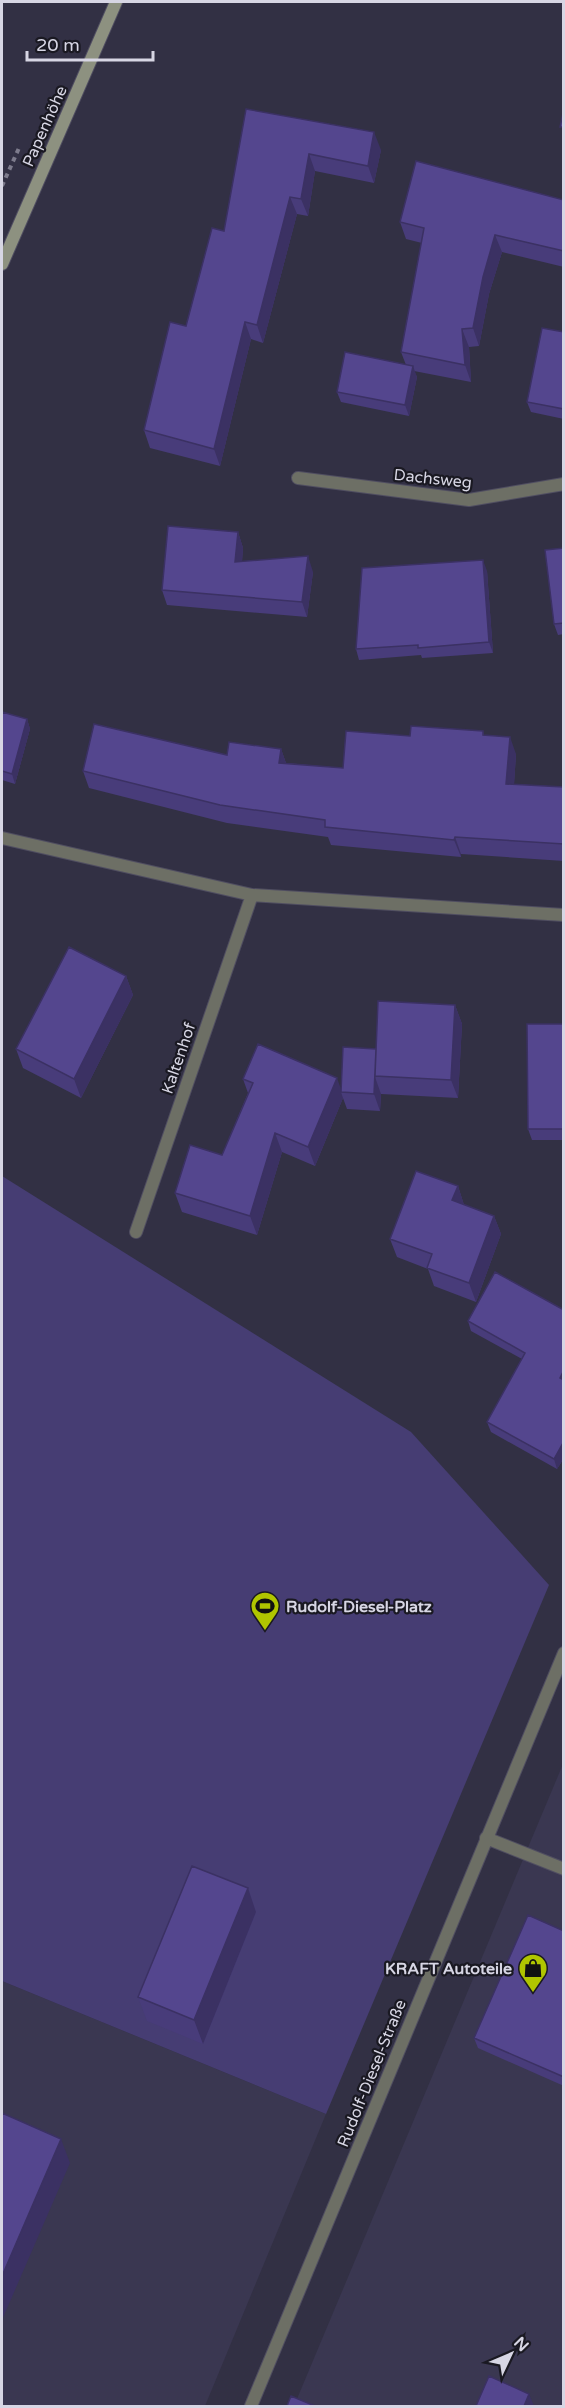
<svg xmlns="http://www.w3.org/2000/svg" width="565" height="2408" viewBox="0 0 565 2408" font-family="'Varela Round',sans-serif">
	<rect width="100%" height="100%" fill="#323044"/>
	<path fill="#3a3751" d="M 563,1764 L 563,2406 L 294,2406 Z
		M 2,1981 L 326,2114 L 205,2406 L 2,2406 Z"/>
	<path fill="#463d73" d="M 2,1176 L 411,1432 L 549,1585 L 326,2114 L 2,1981 Z"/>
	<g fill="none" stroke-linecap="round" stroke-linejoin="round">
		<g stroke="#504e61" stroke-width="14">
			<path id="service" d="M 486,1838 L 564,1869"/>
		</g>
		<g stroke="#504e61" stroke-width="14">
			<path id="minor" d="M 298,478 L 469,500 L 564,484
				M 2,838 L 252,895 L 564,915
				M 136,1232 L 252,895
				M 251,2406 L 564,1653"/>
		</g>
		<g stroke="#504e61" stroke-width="14">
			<path id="secondary" d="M 2,264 L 116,2"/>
		</g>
		<path stroke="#7d7b8c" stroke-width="4" stroke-dasharray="4.5 4.5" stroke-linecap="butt" d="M 2,186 L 19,148"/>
		<use href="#service" stroke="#6d6f65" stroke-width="12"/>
		<use href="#minor" stroke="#6d6f65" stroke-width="12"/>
		<use href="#secondary" stroke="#8d9180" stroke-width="12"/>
	</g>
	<path fill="#483c7a" d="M 246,109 L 381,150 L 374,183 L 315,171 L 308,216 L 297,214 L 263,343 L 251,339 L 220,466 L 150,448 L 144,430 L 224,231 Z
		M 564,200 L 564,267 L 502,252 L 489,294 L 479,346 L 469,347 L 471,382 L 414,371 L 417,377 L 409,416 L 341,402 L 337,392 L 406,365 L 401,352 L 422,243 L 406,239 L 400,222 Z
		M 564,332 L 564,419 L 531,412 L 527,402 Z
		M 238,532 L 243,548 L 242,561 L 313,572 L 307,617 L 167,605 L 162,590 Z
		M 564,548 L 564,634 L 558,635 L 554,624 Z
		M 487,571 L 493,653 L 422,658 L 421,655 L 359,660 L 356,649 Z
		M 2,712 L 27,719 L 30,729 L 15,784 L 2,780 Z
		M 483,731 L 484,735 L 516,754 L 514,784 L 564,787 L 564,861 L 461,854 L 461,857 L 331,845 L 328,837 L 227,823 L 89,788 L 83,771 L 281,749 L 286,763 L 343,768 L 410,736 Z
		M 126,976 L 133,995 L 81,1098 L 23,1068 L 16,1049 Z
		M 455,1005 L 462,1024 L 458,1098 L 381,1094 L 380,1111 L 347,1109 L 343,1098 L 315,1166 L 282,1152 L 257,1235 L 182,1212 L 175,1193 L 222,1155 L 248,1093 L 243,1079 L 341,1089 L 376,1049 Z
		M 564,1024 L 564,1140 L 532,1140 L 528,1129 Z
		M 458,1186 L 464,1205 L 494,1216 L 501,1234 L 476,1302 L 434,1286 L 428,1269 L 397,1257 L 390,1239 Z
		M 564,1310 L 564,1458 L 557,1469 L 491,1432 L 487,1422 L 522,1359 L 471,1331 L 468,1321 Z
		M 248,1888 L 256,1912 L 203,2044 L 147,2021 L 138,1997 Z
		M 564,1931 L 564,2086 L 478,2048 L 474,2038 Z"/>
	<path fill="#3b3163" d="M 374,132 L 381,150 L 374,183 L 368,166 Z
		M 309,154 L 315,171 L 308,216 L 301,199 Z
		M 290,197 L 297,214 L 263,343 L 257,325 Z
		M 495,235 L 502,252 L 489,294 L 479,346 L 473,328 L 483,277 Z
		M 245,322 L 251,339 L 220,466 L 214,449 Z
		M 462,329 L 469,347 L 471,382 L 465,365 Z
		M 413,366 L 417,377 L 409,416 L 405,405 Z
		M 238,532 L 243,548 L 241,577 L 235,562 Z
		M 308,556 L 313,572 L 307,617 L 302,602 Z
		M 483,560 L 487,571 L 493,653 L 489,642 Z
		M 27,719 L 30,729 L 15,784 L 12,774 Z
		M 510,737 L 516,754 L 513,801 L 506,784 Z
		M 281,749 L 287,766 L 279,763 Z
		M 455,837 L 461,854 L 461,857 L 454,840 Z
		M 126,976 L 133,995 L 81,1098 L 74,1079 Z
		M 455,1005 L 462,1024 L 458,1098 L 451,1080 Z
		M 375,1077 L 381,1094 L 380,1111 L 374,1094 Z
		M 337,1078 L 342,1092 L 341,1092 L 343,1098 L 315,1166 L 308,1147 Z
		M 275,1133 L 282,1152 L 257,1235 L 250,1216 Z
		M 458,1186 L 464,1205 L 452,1200 Z
		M 494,1216 L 501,1234 L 476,1302 L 469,1283 Z
		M 564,1370 L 564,1388 L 560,1378 Z
		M 564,1441 L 564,1458 L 557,1469 L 554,1459 Z
		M 248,1888 L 256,1912 L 203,2044 L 194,2020 Z
		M 61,2139 L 70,2163 L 2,2320 L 2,2276 Z
		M 529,2394 L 534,2406 L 524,2406 Z"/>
	<path fill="#54468e" stroke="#3b3163" stroke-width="1.5" d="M 246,109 L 374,132 L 368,166 L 309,154 L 301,199 L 290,197 L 257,325 L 245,322 L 214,449 L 144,430 L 170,322 L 186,326 L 212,228 L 224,231 Z
		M 564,109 L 564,127 L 560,127 Z
		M 416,161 L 564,200 L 564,251 L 495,235 L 483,277 L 473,328 L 462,329 L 465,365 L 401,352 L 424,228 L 400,222 Z
		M 542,328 L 564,332 L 564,409 L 527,402 Z
		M 345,352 L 413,366 L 405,405 L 337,392 Z
		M 168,526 L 238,532 L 235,562 L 308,556 L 302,602 L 162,590 Z
		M 564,548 L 564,623 L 554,624 L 545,550 Z
		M 483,560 L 489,642 L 418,648 L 418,645 L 356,649 L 362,568 Z
		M 2,712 L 27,719 L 12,774 L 2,771 Z
		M 94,724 L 227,755 L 229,742 L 281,749 L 279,763 L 343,768 L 346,731 L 410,736 L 411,726 L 483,731 L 483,735 L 510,737 L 506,784 L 564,787 L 564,844 L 455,837 L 454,840 L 325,827 L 325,820 L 220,805 L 83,771 Z
		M 69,947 L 126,976 L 74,1079 L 16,1049 Z
		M 378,1001 L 455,1005 L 451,1080 L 375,1076 Z
		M 527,1024 L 564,1024 L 564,1129 L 528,1129 Z
		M 258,1044 L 337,1078 L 308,1147 L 275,1133 L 250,1216 L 175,1193 L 190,1145 L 222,1155 L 253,1083 L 243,1079 Z
		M 343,1047 L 376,1049 L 374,1094 L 341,1092 Z
		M 416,1171 L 458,1186 L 452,1200 L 494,1216 L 469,1283 L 427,1268 L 432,1254 L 390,1239 Z
		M 495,1272 L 564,1310 L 564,1370 L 560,1378 L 564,1380 L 564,1441 L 554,1459 L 487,1422 L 525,1353 L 468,1321 Z
		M 192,1866 L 248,1888 L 194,2020 L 138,1997 Z
		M 528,1915 L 564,1931 L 564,2077 L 474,2038 Z
		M 2,2113 L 61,2139 L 2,2276 Z
		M 489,2376 L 529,2394 L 524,2406 L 476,2406 Z
		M 291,2396 L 315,2406 L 287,2406 Z"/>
	<defs>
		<g id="stadium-pin" transform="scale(1.5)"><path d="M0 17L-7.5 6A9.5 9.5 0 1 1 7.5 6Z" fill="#b0c500" stroke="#1a1922"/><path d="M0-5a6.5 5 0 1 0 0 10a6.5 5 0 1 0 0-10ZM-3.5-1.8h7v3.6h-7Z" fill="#111"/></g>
		<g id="shop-pin" transform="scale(1.5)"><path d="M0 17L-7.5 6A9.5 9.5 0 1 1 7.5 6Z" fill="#b0c500" stroke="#1a1922"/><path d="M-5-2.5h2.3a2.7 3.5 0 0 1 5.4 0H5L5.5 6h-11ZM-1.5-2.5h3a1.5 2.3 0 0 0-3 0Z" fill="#111"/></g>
	</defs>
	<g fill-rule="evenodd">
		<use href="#stadium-pin" x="265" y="1606"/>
		<use href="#shop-pin" x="533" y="1968"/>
	</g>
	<g text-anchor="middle" stroke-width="4.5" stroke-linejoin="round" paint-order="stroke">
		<g font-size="16" fill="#d7d6e4" stroke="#1a1922">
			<text transform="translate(44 126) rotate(-66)" y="6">Papenhöhe</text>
			<text transform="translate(433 478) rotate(6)" y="6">Dachsweg</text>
			<text transform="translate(178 1058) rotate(-71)" y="6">Kaltenhof</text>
			<text transform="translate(371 2073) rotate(-68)" y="6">Rudolf-Diesel-Straße</text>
		</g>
		<g font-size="16" font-weight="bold" fill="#d7d6e4" stroke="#1a1922" text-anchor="start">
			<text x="286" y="1612">Rudolf-Diesel-Platz</text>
			<text x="512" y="1974" text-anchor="end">KRAFT Autoteile</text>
		</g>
	</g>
	<rect width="565" height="2408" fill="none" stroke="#d7d6e4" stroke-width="6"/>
	<g transform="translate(511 2354) rotate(46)" stroke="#1a1922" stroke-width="4.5" paint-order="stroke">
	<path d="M0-4.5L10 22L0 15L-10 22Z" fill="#d7d6e4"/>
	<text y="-9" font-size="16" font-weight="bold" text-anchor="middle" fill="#d7d6e4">N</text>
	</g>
	<path d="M27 51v9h126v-9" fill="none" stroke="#d7d6e4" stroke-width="3"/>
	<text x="36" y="51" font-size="18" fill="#d7d6e4" stroke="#1a1922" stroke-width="4.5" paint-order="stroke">20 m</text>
</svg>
